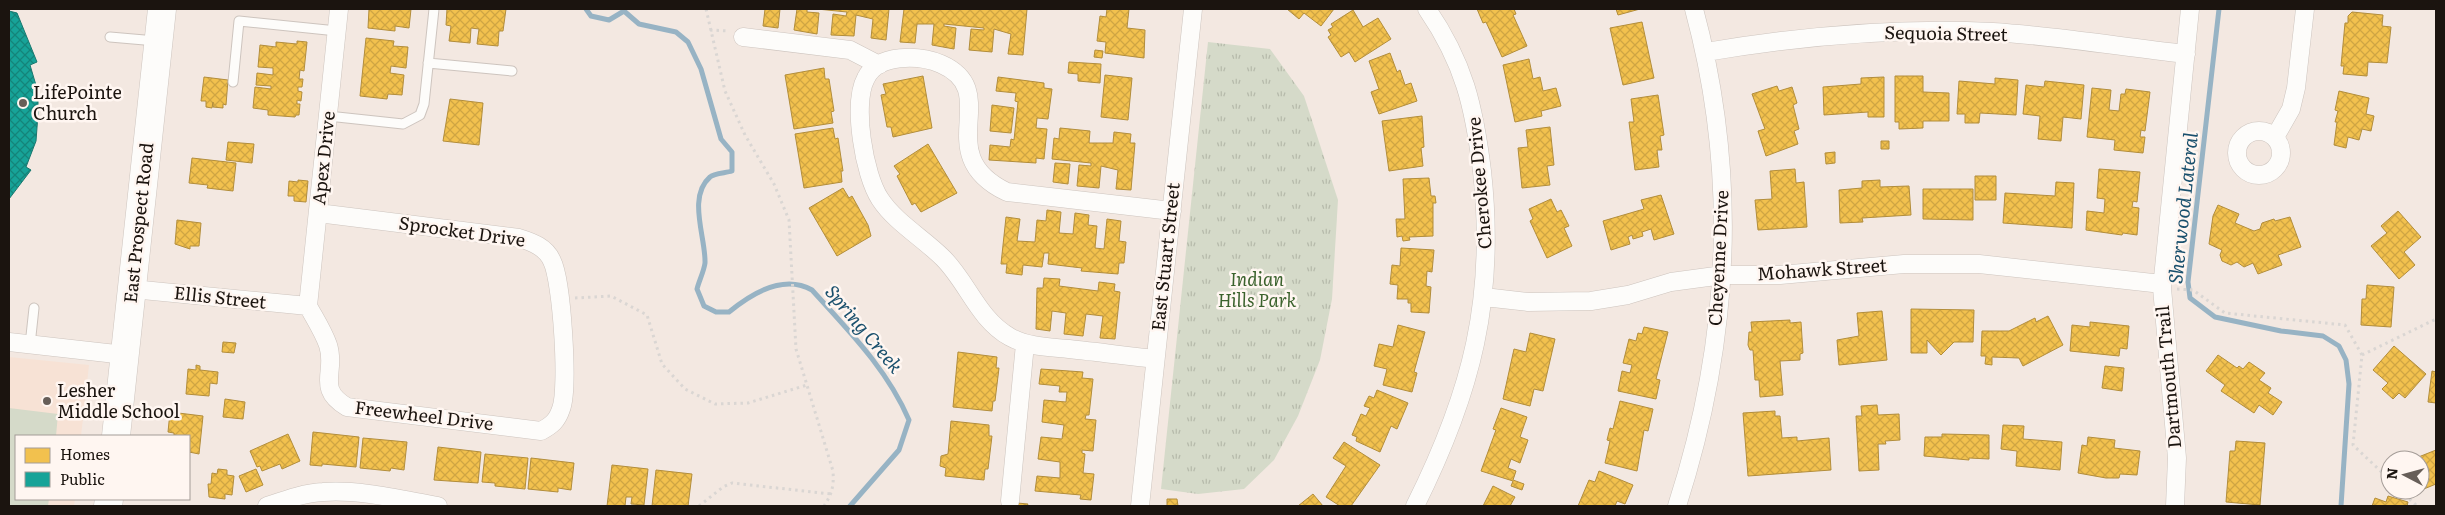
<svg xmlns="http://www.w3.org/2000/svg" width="2445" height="515" viewBox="0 0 2445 515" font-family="Literata,serif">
	<defs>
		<pattern id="park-tufts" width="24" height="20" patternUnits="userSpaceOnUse" patternTransform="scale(1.25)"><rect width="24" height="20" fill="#d5dac9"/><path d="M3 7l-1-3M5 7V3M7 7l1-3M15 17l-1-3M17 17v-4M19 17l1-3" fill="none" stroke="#b6baab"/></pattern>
		<pattern id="homes-cross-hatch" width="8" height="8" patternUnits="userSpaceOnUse" patternTransform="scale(1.25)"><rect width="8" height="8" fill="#f2c14e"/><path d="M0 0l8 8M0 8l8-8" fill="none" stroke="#cfa543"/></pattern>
		<pattern id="public-cross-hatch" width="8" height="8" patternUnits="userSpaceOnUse" patternTransform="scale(1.25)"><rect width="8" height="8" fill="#17a398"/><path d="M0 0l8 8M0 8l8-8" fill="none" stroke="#14847a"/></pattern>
	</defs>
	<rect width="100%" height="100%" fill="#f3e8e1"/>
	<path fill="#f7e2d5" d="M 9,357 L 89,365 L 81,436 L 16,436 L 16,499 L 75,499 L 74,506 L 9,506 Z"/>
	<path fill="#d5dac9" d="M 9,408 L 58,414 L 56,436 L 16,436 L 16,499 L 49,499 L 48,506 L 9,506 Z"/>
	<path fill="url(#park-tufts)" d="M 1208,42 L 1270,49 L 1304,96 L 1338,200 L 1332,299 L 1320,360 L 1298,416 L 1274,460 L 1244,489 L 1198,494 L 1161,489 Z"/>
	<path fill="url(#homes-cross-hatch)" stroke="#b28d3b" d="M 369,9 L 411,9 L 409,28 L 395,26 L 395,31 L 368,28 Z
		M 447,9 L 506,9 L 503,31 L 499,31 L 498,46 L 477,44 L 479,29 L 471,28 L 470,43 L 449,41 L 451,26 L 446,25 Z
		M 765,9 L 780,9 L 778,28 L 763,26 Z
		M 797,9 L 807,9 L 807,12 L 819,13 L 817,34 L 794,30 Z
		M 817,9 L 889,9 L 886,40 L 871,38 L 873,19 L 856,15 L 854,36 L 831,35 L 833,14 L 846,16 L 847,12 Z
		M 904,9 L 1027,9 L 1023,55 L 1008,54 L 1011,34 L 994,29 L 992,52 L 969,50 L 971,29 L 984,30 L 984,28 L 944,24 L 944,26 L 956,28 L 954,49 L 932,45 L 934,24 L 917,24 L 915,43 L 900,42 Z
		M 1107,9 L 1129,9 L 1127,28 L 1145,30 L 1144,58 L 1105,53 L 1106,42 L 1097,41 L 1100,16 L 1106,17 Z
		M 1287,9 L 1334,9 L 1321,26 L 1304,13 L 1299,19 Z
		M 1477,9 L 1514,9 L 1516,14 L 1513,15 L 1527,46 L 1502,57 L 1486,22 L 1483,23 Z
		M 1616,9 L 1640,9 L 1618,15 Z
		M 1353,10 L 1363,27 L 1378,18 L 1391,39 L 1355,62 L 1349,52 L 1341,57 L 1328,37 L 1331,35 L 1328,30 L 1333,27 L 1331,24 Z
		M 2352,12 L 2383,15 L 2382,26 L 2391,27 L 2387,63 L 2368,62 L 2367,76 L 2343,74 L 2344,66 L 2341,66 L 2345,23 L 2348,23 L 2348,16 Z
		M 1642,22 L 1654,78 L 1623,85 L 1610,28 Z
		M 366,38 L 394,41 L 393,46 L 408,47 L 406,68 L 391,66 L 390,73 L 404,75 L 402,95 L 388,94 L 387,99 L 360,96 Z
		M 297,41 L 307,42 L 304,71 L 300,70 L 299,79 L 303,79 L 302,87 L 298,87 L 298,91 L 302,92 L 301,101 L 297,100 L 297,104 L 300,104 L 299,115 L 296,115 L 295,117 L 268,115 L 268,110 L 253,108 L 255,87 L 271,89 L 271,86 L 256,85 L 257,73 L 273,75 L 273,68 L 258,67 L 260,45 L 276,47 L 276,42 L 297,44 Z
		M 1095,50 L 1103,51 L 1102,58 L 1094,57 Z
		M 1390,53 L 1397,72 L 1400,70 L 1405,85 L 1411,83 L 1417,101 L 1379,114 L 1371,92 L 1379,89 L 1369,61 Z
		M 1529,59 L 1533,79 L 1540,77 L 1543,91 L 1556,88 L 1561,106 L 1541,111 L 1542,116 L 1515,122 L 1503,65 Z
		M 1069,62 L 1101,64 L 1100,83 L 1078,81 L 1078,74 L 1068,73 Z
		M 824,68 L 825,79 L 829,79 L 834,111 L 831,112 L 833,123 L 794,129 L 785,75 Z
		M 1105,75 L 1132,78 L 1128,120 L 1101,117 Z
		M 923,76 L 932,128 L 893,137 L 891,127 L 887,127 L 881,95 L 886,94 L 883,84 Z
		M 1895,76 L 1923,76 L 1923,92 L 1949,93 L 1949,121 L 1923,121 L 1923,128 L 1899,129 L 1899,122 L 1895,122 Z
		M 204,77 L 228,80 L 226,105 L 223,104 L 223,108 L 213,107 L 213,102 L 212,108 L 206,107 L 206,101 L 201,101 Z
		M 998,77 L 1044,83 L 1044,88 L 1052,89 L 1048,119 L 1037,118 L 1036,128 L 1047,129 L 1044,159 L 1036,158 L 1036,163 L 989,160 L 990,145 L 1010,147 L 1011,139 L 1014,140 L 1018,102 L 1015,101 L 1016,93 L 996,91 Z
		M 1884,77 L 1884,117 L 1868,117 L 1868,112 L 1824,115 L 1823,87 L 1861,84 L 1861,78 Z
		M 1995,78 L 2018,80 L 2016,115 L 1980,113 L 1979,123 L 1965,123 L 1965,114 L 1957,114 L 1959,81 L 1995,84 Z
		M 2045,81 L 2084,85 L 2081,119 L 2063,117 L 2061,141 L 2038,139 L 2040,116 L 2023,114 L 2026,85 L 2044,87 Z
		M 1777,86 L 1779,91 L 1792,87 L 1797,103 L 1793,105 L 1799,129 L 1794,131 L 1798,144 L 1766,156 L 1758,131 L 1765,129 L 1752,94 Z
		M 2092,88 L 2111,90 L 2109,110 L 2119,111 L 2121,94 L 2125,94 L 2126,89 L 2150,92 L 2145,131 L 2141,130 L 2140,137 L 2145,137 L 2143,153 L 2114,150 L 2115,140 L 2087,137 Z
		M 2339,91 L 2369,98 L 2366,114 L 2374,116 L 2371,131 L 2362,129 L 2359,140 L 2348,137 L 2346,148 L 2334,145 L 2337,122 L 2335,122 L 2338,111 L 2335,110 Z
		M 1658,95 L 1664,135 L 1660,136 L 1662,150 L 1657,150 L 1659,167 L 1635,170 L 1629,122 L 1634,122 L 1631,99 Z
		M 450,99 L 483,103 L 479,145 L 443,141 Z
		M 992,105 L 1014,108 L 1011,133 L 990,131 Z
		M 1422,116 L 1424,147 L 1421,148 L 1423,166 L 1389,171 L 1382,121 Z
		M 1550,127 L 1554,165 L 1547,166 L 1550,185 L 1522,188 L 1518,148 L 1528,147 L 1526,130 Z
		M 833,128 L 835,139 L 838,138 L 843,171 L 841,171 L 842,182 L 804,188 L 795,134 Z
		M 1060,128 L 1090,131 L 1089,143 L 1113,143 L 1114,132 L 1131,134 L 1130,143 L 1135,143 L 1131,190 L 1116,189 L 1118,170 L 1101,166 L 1099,188 L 1077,186 L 1079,165 L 1091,166 L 1091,163 L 1052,159 L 1054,138 L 1059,139 Z
		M 1881,141 L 1889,141 L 1889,149 L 1881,149 Z
		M 228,142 L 254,144 L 252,163 L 226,160 Z
		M 928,144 L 957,193 L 921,212 L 915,203 L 912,205 L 897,176 L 900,174 L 894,166 Z
		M 1835,152 L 1835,163 L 1826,164 L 1825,153 Z
		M 192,158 L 236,163 L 233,191 L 207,188 L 208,185 L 189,183 Z
		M 1055,163 L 1070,164 L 1068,184 L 1053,182 Z
		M 1795,169 L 1796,183 L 1804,182 L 1807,227 L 1758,230 L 1755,200 L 1772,199 L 1770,171 Z
		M 2099,169 L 2140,172 L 2137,202 L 2133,201 L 2132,207 L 2139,208 L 2137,235 L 2123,233 L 2122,235 L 2086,230 L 2087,211 L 2104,213 L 2105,199 L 2097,198 Z
		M 1975,176 L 1996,176 L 1996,200 L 1975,200 Z
		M 1429,178 L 1431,196 L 1435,196 L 1436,203 L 1433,203 L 1433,236 L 1409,237 L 1410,240 L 1403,241 L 1402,236 L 1397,237 L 1396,219 L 1405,219 L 1403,179 Z
		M 298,180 L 308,181 L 306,202 L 294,201 L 294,196 L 288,196 L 289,181 L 298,182 Z
		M 1880,180 L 1880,187 L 1909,186 L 1911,215 L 1862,218 L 1863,222 L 1840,223 L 1839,190 L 1862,188 L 1862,181 Z
		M 2056,182 L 2074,183 L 2072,228 L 2003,223 L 2005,193 L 2055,196 Z
		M 843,188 L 849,198 L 852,196 L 868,225 L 871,236 L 837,256 L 809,208 Z
		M 1923,189 L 1973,189 L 1973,220 L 1923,219 Z
		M 1661,195 L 1674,234 L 1654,240 L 1651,229 L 1642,232 L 1643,236 L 1633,239 L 1632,235 L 1628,237 L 1630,244 L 1611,250 L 1603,221 L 1644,209 L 1641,200 Z
		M 1551,199 L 1557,212 L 1561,210 L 1569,226 L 1564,228 L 1572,246 L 1547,258 L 1530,221 L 1533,219 L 1529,209 Z
		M 2218,205 L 2239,214 L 2235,223 L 2254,231 L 2260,229 L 2262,223 L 2274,219 L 2275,221 L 2290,217 L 2301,247 L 2278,255 L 2282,265 L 2258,274 L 2253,263 L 2244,267 L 2237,262 L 2231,265 L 2222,261 L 2220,255 L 2222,250 L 2209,244 L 2213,216 Z
		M 1047,210 L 1061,212 L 1059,233 L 1073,234 L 1075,213 L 1089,215 L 1088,225 L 1097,226 L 1095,248 L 1104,249 L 1107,219 L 1121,221 L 1119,241 L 1126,242 L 1124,263 L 1119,263 L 1118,274 L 1081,271 L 1082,268 L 1048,264 L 1049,253 L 1044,253 L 1042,267 L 1023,265 L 1022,275 L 1006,273 L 1007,264 L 1001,264 L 1006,217 L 1020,219 L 1017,241 L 1035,242 L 1037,220 L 1046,221 Z
		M 2398,211 L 2421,237 L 2404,252 L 2415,265 L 2399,279 L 2371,246 L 2387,233 L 2381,226 Z
		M 177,220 L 201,223 L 199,246 L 190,246 L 190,249 L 175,244 Z
		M 1401,248 L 1434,250 L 1432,272 L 1427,271 L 1426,286 L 1431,287 L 1429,313 L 1411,312 L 1411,303 L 1408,303 L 1408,299 L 1397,299 L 1398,285 L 1390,284 L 1392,265 L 1400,266 Z
		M 1044,278 L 1060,279 L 1059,286 L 1098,291 L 1099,282 L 1115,284 L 1114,291 L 1120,292 L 1115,339 L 1100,338 L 1103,316 L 1086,314 L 1083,336 L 1064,334 L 1066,313 L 1052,311 L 1050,331 L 1036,329 L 1037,288 L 1043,288 Z
		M 2367,285 L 2394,287 L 2391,327 L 2361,325 L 2362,299 L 2366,299 Z
		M 1911,309 L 1974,310 L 1973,342 L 1954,342 L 1941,355 L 1927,340 L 1927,353 L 1911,353 Z
		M 1882,311 L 1887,360 L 1839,365 L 1837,340 L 1859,336 L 1857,313 Z
		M 2048,316 L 2063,345 L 2023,366 L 2019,358 L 1992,357 L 1992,365 L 1985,364 L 1986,356 L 1981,356 L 1982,331 L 2009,331 L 2035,318 L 2036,322 Z
		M 1790,320 L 1790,323 L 1801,322 L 1803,353 L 1800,354 L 1800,360 L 1780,361 L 1783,395 L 1760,397 L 1759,380 L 1755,380 L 1753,350 L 1750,350 L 1748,345 L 1749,332 L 1752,332 L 1751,322 Z
		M 2090,322 L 2129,326 L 2127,349 L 2120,348 L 2119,356 L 2070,351 L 2072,325 L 2090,327 Z
		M 1398,325 L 1425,332 L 1414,372 L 1417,373 L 1412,392 L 1383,385 L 1387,369 L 1374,366 L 1379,344 L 1393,347 Z
		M 1644,327 L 1668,332 L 1656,379 L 1660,380 L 1656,399 L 1618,391 L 1622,371 L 1630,373 L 1632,365 L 1623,363 L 1629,339 L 1636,341 L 1638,333 L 1642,334 Z
		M 1530,333 L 1555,339 L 1543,391 L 1534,389 L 1530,406 L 1503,399 L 1514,349 L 1526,352 Z
		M 223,342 L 236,343 L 234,353 L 222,352 Z
		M 2394,346 L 2426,374 L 2405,398 L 2399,393 L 2393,399 L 2382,389 L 2388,383 L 2373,370 Z
		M 958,352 L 997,357 L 996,368 L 999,368 L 995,401 L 993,401 L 992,411 L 953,407 Z
		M 2218,355 L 2237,368 L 2239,366 L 2243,369 L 2249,362 L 2265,373 L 2259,380 L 2271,388 L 2268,393 L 2282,402 L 2273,415 L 2259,405 L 2254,413 L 2221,391 L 2225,385 L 2206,371 Z
		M 196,365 L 200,366 L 200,370 L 218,372 L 217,384 L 210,383 L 209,396 L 186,394 L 188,369 L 196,370 Z
		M 2105,366 L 2124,368 L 2122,391 L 2102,388 Z
		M 1041,369 L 1083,372 L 1082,378 L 1093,379 L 1089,415 L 1086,415 L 1085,419 L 1096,420 L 1093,451 L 1082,450 L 1082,453 L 1085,454 L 1083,473 L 1094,474 L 1091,500 L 1080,499 L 1081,495 L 1035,491 L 1037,476 L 1060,478 L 1060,462 L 1038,459 L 1041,437 L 1062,439 L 1064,425 L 1042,422 L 1044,400 L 1066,402 L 1067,392 L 1059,392 L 1060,386 L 1039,384 Z
		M 2432,371 L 2436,372 L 2436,403 L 2428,402 Z
		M 1377,390 L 1408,403 L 1397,429 L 1391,426 L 1380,452 L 1356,441 L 1357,437 L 1352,435 L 1361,414 L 1366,416 L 1370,408 L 1364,406 L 1369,396 L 1374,398 Z
		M 225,399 L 245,402 L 243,419 L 223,417 Z
		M 1620,401 L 1653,409 L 1648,431 L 1644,430 L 1637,471 L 1605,463 L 1610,441 L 1607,440 L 1610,428 L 1613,429 Z
		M 1877,405 L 1878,415 L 1899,414 L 1900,440 L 1885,441 L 1886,444 L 1878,444 L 1879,470 L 1859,471 L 1856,416 L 1862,416 L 1861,406 Z
		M 1501,408 L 1527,417 L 1520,437 L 1528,440 L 1520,463 L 1511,459 L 1508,468 L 1516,471 L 1513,480 L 1524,484 L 1522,490 L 1511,486 L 1513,481 L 1481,471 L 1496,430 L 1493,429 Z
		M 1775,411 L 1775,416 L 1780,416 L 1782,438 L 1797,437 L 1797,441 L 1829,438 L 1831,470 L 1748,476 L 1743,413 Z
		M 170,412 L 203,416 L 199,454 L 189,452 L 189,436 L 174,436 L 174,433 L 168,432 Z
		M 951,421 L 989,425 L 989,436 L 992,436 L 988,469 L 985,469 L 984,480 L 945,476 L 946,468 L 940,466 L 941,456 L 948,454 Z
		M 2003,425 L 2024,426 L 2023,439 L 2062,442 L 2060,470 L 2016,466 L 2017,451 L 2001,449 Z
		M 313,432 L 359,437 L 356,467 L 322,464 L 322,466 L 310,465 Z
		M 288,434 L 300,461 L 282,469 L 280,464 L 262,471 L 260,466 L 257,467 L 250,451 Z
		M 1942,434 L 1989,435 L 1989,459 L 1969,458 L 1969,460 L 1924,456 L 1925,437 L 1942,437 Z
		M 2088,437 L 2115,440 L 2114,448 L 2140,451 L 2137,475 L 2120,474 L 2119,478 L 2106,478 L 2078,473 L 2082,445 L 2087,446 Z
		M 363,438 L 407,442 L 404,470 L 391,468 L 390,471 L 360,468 Z
		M 2236,441 L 2265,443 L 2260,505 L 2226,502 L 2230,451 L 2235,451 Z
		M 1344,442 L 1380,465 L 1351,506 L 1340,506 L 1326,497 L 1346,466 L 1333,458 Z
		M 438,447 L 481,452 L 478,483 L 434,480 Z
		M 2436,450 L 2436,484 L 2414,493 L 2412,490 L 2420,490 L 2420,460 L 2411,460 Z
		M 485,454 L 528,458 L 525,489 L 495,486 L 495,483 L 482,482 Z
		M 531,458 L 574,463 L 571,490 L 558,488 L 558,492 L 528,489 Z
		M 612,465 L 648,469 L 644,505 L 631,504 L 632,497 L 626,497 L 625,506 L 607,506 Z
		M 218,469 L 227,470 L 227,475 L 234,476 L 232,495 L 225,494 L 225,499 L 209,497 L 208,484 L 211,484 L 212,473 L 217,474 Z
		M 256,469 L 263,485 L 246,492 L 239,476 Z
		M 656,470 L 692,474 L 688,506 L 652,506 Z
		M 1599,471 L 1633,485 L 1625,504 L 1617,501 L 1615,506 L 1578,506 L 1589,480 L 1595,482 Z
		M 1493,486 L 1515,497 L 1510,506 L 1483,506 Z
		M 1313,494 L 1323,506 L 1298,506 Z
		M 2388,496 L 2408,502 L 2407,506 L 2372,506 L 2375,498 L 2386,502 Z
		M 1167,499 L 1177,499 L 1178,506 L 1167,506 Z
		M 1006,502 L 1028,504 L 1027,506 L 1005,506 Z"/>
	<path fill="url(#public-cross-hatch)" stroke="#18786f" d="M 9,11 L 17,13 L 37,62 L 30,65 L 38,92 L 38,114 L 36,141 L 26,167 L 31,170 L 9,199 Z"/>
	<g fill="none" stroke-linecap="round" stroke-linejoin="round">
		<path stroke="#97b3c4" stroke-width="5" d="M 586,9 L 591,16 L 609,20 L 624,11 L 639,24 L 676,32 L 688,42 L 701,69 L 721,139 L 732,152 L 732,171 C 726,173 714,173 710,177 C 687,197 706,238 705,263 C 704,271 699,281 697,289 L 704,306 L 716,312 L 729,312 C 752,293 784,274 812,290 C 849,331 887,369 909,420 L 899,450 L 850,506
			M 2219,9 L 2188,282 L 2190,298 L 2215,317 L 2281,331 L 2323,336 L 2339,346 L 2346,360 L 2349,384 L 2341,506"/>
		<g stroke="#cdc4be" stroke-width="11">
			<path id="service" d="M 110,37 L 156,41
				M 428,63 L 512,71
				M 233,82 L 239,21 L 337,31
				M 328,116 L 403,124 L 420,115 L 424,104 L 434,9
				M 30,345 L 34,308"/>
		</g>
		<g stroke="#cdc4be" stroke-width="19">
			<path id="minor" d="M 743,37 L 850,50 L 879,65
				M 1706,52 C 1801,36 1897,27 1993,32 C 2057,36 2122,47 2186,54
				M2237 153a22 22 0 1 1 44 0a22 22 0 1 1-44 0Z
				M 2275,137 L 2291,109 L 2296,88 L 2305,9
				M 132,289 L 308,306
				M 1484,297 L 1528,302 L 1591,301 L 1628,295 L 1671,282 L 1723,275 L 1780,275 L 1904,264 L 1979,264 L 2162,284
				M 308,306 C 315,319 323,331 328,345 C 337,372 315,388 347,407 L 541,431 C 552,425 557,421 561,409 C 569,389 562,281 552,261 C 546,247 532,242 519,238 L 318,213
				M 308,306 L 339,9
				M 9,342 L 125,355
				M 1155,359 C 1127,356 1098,352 1069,349 C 1049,347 1028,347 1010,337 C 978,319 968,283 943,258 C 923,238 895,222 880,199 C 864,175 852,103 866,78 C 878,53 920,55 941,64 C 1005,92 928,154 1007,192 L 1172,211
				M 1010,501 L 1025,344
				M 267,506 C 285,500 304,493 323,492 C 359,489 403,500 438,506
				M 1140,506 L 1193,9
				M 1415,506 C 1472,392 1496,298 1482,171 C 1474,106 1464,63 1427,9
				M 1677,506 C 1730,342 1739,176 1694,9
				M 2175,506 L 2177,458 L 2162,288 L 2190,9"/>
		</g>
		<g stroke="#cdc4be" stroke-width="29">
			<path id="primary" d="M 116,436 L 162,9
				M 108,506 L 109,499"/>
		</g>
		<path stroke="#dad6d3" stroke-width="3" stroke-dasharray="2.5 4" stroke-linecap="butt" d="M 706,9 L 725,91 L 745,135 L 774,184 L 789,220 L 796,349 L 833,471 C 834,486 832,494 824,506
			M 710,30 L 729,31
			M 2177,289 L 2193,290 L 2225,313 L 2345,325 L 2362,355 L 2353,445 L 2390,480
			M 575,298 L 611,296 L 647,315 L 662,364 L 685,389 L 715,404 L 748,403 L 807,385
			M 2362,355 L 2436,319
			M 2400,490 L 2417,506
			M 699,506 L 723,487 L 732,483 L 831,494"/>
		<use href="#service" stroke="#fdfcfa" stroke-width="9"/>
		<use href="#minor" stroke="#fdfcfa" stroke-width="18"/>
		<use href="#primary" stroke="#fdfcfa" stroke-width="28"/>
	</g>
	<g fill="#675e58" stroke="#fff6f1" stroke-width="2">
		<circle cx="23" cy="103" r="5"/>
		<circle cx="47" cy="401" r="5"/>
	</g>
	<g text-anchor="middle" stroke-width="5" stroke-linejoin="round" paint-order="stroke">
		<g font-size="18" fill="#1b140f" stroke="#fff6f1">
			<text transform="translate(1946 34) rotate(1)" y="6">Sequoia Street</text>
			<text transform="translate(324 158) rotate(-84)" y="6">Apex Drive</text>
			<text transform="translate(1480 183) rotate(-95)" y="6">Cherokee Drive</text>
			<text transform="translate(139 223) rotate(-84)" y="6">East Prospect Road</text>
			<text transform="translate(462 232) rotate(8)" y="6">Sprocket Drive</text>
			<text transform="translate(1166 257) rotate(-84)" y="6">East Stuart Street</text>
			<text transform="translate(1719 258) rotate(-87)" y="6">Cheyenne Drive</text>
			<text transform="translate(1822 270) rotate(-4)" y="6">Mohawk Street</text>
			<text transform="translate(220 298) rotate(6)" y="6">Ellis Street</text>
			<text transform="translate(2169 377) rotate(-95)" y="6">Dartmouth Trail</text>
			<text transform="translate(424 416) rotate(7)" y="6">Freewheel Drive</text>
		</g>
		<g font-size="18" fill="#1b140f" stroke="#fff6f1" text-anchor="start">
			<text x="33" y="99">LifePointe<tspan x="33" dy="21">Church</tspan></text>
			<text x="57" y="397">Lesher<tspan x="57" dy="21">Middle School</tspan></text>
		</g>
		<g font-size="18" font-style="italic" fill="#3b622d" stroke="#fff6f1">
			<text x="1257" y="286">Indian<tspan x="1257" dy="21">Hills Park</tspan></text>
		</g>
		<g font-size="19" font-style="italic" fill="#1a506d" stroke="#fff6f1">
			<text transform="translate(2183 208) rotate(-84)" y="7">Sherwood Lateral</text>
			<text transform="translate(864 329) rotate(50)" y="7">Spring Creek</text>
		</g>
	</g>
	<rect width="2445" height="515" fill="none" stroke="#1b140f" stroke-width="20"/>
	<rect x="15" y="435" width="175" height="65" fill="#fff6f1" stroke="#a49c97"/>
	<rect x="25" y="448" width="25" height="15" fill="#f2c14e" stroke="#a49c97"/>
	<text x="60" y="460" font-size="15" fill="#1b140f">Homes</text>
	<rect x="25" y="472" width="25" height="15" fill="#17a398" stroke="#a49c97"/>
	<text x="60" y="485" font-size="15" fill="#1b140f">Public</text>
	<g transform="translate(2405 475) rotate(276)"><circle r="24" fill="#fff6f1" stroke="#a49c97"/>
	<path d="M0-4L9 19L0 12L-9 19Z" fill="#675e58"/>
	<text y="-8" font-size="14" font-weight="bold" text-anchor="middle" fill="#1b140f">N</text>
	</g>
</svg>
